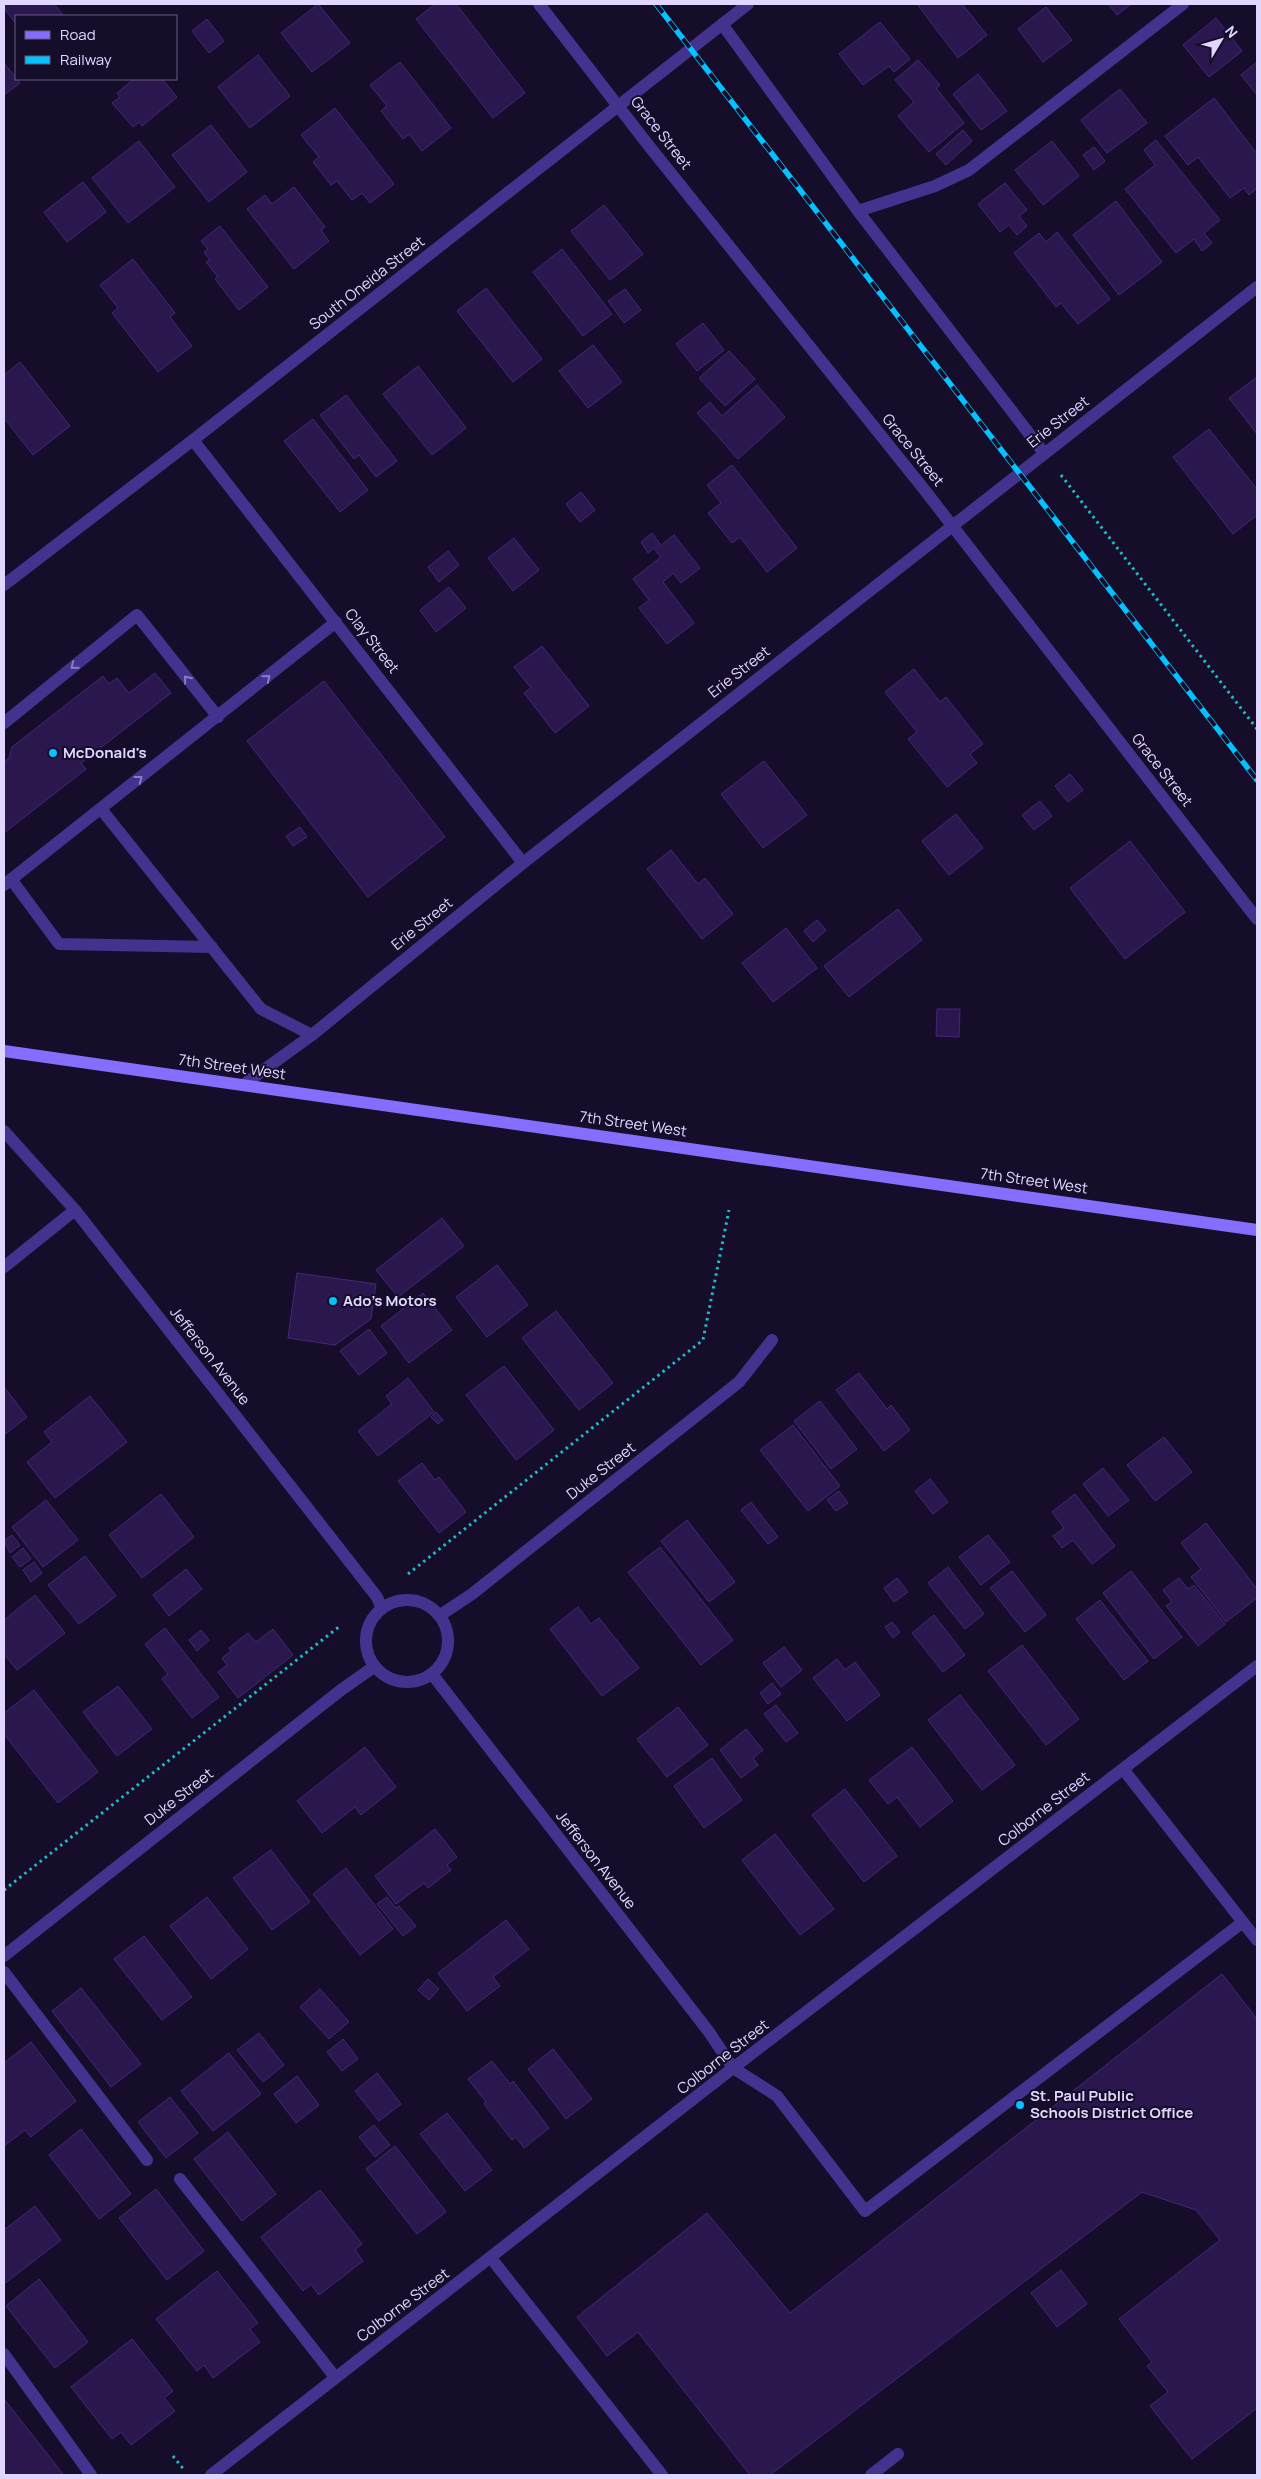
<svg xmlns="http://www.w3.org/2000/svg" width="1261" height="2479" viewBox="0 0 1261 2479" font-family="Manrope,sans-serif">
	<rect width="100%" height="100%" fill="#160d2a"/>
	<path fill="#2a174d" stroke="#43277b" d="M 4,4 L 54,4 L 64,16 L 16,16 L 16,24 L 4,8 Z
		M 318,4 L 350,43 L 312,72 L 281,33 Z
		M 435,4 L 456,4 L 525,93 L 493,118 L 416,19 Z
		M 917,4 L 962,4 L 987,35 L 958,58 Z
		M 1108,4 L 1131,4 L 1117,15 Z
		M 1046,7 L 1072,40 L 1043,62 L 1018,29 Z
		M 1216,18 L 1242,51 L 1209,77 L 1183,45 Z
		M 207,19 L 224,41 L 209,53 L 192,31 Z
		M 880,22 L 910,59 L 894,72 L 889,66 L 863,85 L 839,54 Z
		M 258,55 L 290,96 L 250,128 L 218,87 Z
		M 918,60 L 940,85 L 936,88 L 964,123 L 929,152 L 898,116 L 914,102 L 895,80 Z
		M 400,62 L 451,128 L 422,151 L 409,134 L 403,139 L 381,111 L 387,106 L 370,85 Z
		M 1257,62 L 1257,95 L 1241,75 Z
		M 4,63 L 20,83 L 4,95 Z
		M 978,74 L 1007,111 L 981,130 L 953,94 Z
		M 134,79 L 162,79 L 177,97 L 142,126 L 139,122 L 133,127 L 112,103 L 120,97 L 117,93 Z
		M 1120,89 L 1147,123 L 1107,153 L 1081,120 Z
		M 1214,98 L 1257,154 L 1257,188 L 1249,195 L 1244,188 L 1230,198 L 1198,157 L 1188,165 L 1165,136 Z
		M 335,108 L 394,184 L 370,203 L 362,193 L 352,200 L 337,181 L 331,185 L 313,162 L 319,157 L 301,135 Z
		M 211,125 L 247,172 L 209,202 L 172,155 Z
		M 963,130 L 972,141 L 946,165 L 936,154 Z
		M 1156,140 L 1220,220 L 1204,233 L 1212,243 L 1202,251 L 1194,239 L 1176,253 L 1125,189 L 1155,165 L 1144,150 Z
		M 139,141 L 175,187 L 128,223 L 92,178 Z
		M 1052,141 L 1079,176 L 1043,205 L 1015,170 Z
		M 1094,147 L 1105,161 L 1094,170 L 1083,155 Z
		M 83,182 L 106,212 L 67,242 L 44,212 Z
		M 1005,183 L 1027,210 L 1019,216 L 1027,226 L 1017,235 L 1009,225 L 1000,232 L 978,204 Z
		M 294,187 L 325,227 L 321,230 L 329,241 L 294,269 L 247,209 L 265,195 L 272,204 Z
		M 1116,201 L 1162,262 L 1119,295 L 1073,235 Z
		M 604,205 L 643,254 L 610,280 L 571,231 Z
		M 220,226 L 268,287 L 239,310 L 215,279 L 218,277 L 206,262 L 210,260 L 204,252 L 208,249 L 201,241 Z
		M 1057,232 L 1110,299 L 1078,324 L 1061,303 L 1056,307 L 1014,253 L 1039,233 L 1046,242 Z
		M 562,249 L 612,314 L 583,336 L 533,272 Z
		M 133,259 L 175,313 L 170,317 L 192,346 L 158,372 L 112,313 L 118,308 L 100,285 Z
		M 486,288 L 542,359 L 513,382 L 457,311 Z
		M 625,289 L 641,310 L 624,323 L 608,301 Z
		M 703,323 L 724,350 L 697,371 L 676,344 Z
		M 593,345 L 622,382 L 588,408 L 559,371 Z
		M 729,351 L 755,379 L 725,406 L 699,378 Z
		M 20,362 L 70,426 L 33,455 L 4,418 L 4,375 Z
		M 418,366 L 466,428 L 432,455 L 383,394 Z
		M 1257,377 L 1257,434 L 1229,398 Z
		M 757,385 L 785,417 L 738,459 L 697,413 L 710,402 L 722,416 Z
		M 346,395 L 397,461 L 376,477 L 359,455 L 354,459 L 320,415 Z
		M 313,419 L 368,490 L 340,512 L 284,441 Z
		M 1209,429 L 1257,489 L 1257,515 L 1233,534 L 1173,457 Z
		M 732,465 L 797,548 L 767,572 L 740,537 L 732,543 L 708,513 L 721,503 L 707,485 Z
		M 581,492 L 595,510 L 580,522 L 566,504 Z
		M 652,533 L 660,544 L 648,553 L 641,542 Z
		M 674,535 L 700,568 L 681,583 L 673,573 L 663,582 L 694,623 L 667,644 L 639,608 L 649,600 L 633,579 L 661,557 L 655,550 Z
		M 514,538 L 539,570 L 513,591 L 488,558 Z
		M 448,551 L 459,565 L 439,582 L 428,567 Z
		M 449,587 L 466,608 L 436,632 L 420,610 Z
		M 542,646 L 589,706 L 555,733 L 524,693 L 531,688 L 514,667 Z
		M 914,669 L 940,702 L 946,697 L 983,744 L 970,754 L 977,763 L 947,787 L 908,739 L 917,732 L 885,692 Z
		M 155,673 L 171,693 L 81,763 L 86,769 L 4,833 L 4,762 L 9,758 L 12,747 L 103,676 L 109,684 L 117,678 L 129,693 Z
		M 324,681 L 445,837 L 368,897 L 247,741 Z
		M 764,761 L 807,815 L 763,848 L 721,794 Z
		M 1070,774 L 1083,790 L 1068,802 L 1055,786 Z
		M 1040,801 L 1052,816 L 1034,830 L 1022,815 Z
		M 956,814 L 983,848 L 949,875 L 922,841 Z
		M 300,827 L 307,837 L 293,846 L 286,836 Z
		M 1130,841 L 1185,912 L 1125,959 L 1070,888 Z
		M 671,850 L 698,884 L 705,878 L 733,914 L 702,939 L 647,869 Z
		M 898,909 L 922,940 L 849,997 L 824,966 Z
		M 817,920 L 826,930 L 813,942 L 804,931 Z
		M 786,928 L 817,968 L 773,1002 L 742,963 Z
		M 937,1009 L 960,1009 L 959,1037 L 936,1036 Z
		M 442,1218 L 464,1246 L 398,1297 L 376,1270 Z
		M 497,1265 L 528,1305 L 487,1337 L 456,1297 Z
		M 297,1273 L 376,1284 L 371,1319 L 335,1345 L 288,1338 Z
		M 423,1293 L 452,1330 L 409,1363 L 381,1326 Z
		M 556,1311 L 613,1383 L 579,1410 L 522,1338 Z
		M 369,1329 L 387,1353 L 359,1375 L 340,1351 Z
		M 504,1366 L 554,1430 L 516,1460 L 466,1395 Z
		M 859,1373 L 887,1409 L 891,1405 L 910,1430 L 884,1451 L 836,1390 Z
		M 408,1378 L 434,1412 L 378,1456 L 358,1431 L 392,1404 L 386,1396 Z
		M 4,1387 L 27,1417 L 4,1435 Z
		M 90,1396 L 127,1442 L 55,1498 L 27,1462 L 52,1442 L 44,1432 Z
		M 820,1401 L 857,1449 L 831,1469 L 794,1421 Z
		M 436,1412 L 443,1420 L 438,1424 L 431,1417 Z
		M 793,1425 L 840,1486 L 808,1511 L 760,1450 Z
		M 1164,1437 L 1192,1472 L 1155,1501 L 1127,1465 Z
		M 422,1463 L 435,1480 L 439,1477 L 466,1512 L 439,1533 L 398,1481 Z
		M 1103,1468 L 1129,1500 L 1108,1516 L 1083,1484 Z
		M 930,1479 L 948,1502 L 933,1514 L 915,1491 Z
		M 839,1491 L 848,1503 L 836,1511 L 827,1500 Z
		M 161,1494 L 194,1537 L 142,1578 L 109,1535 Z
		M 1075,1494 L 1115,1546 L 1092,1564 L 1073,1540 L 1062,1548 L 1053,1536 L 1064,1528 L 1052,1512 Z
		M 46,1500 L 78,1540 L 43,1567 L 12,1527 Z
		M 751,1502 L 778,1537 L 768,1544 L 741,1510 Z
		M 687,1520 L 735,1582 L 709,1602 L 661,1541 Z
		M 1206,1523 L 1257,1589 L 1257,1598 L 1226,1622 L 1191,1577 L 1201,1569 L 1181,1543 Z
		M 12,1535 L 20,1545 L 10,1553 L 4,1541 Z
		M 988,1535 L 1010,1562 L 981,1585 L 959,1557 Z
		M 660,1547 L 733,1640 L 701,1665 L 628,1572 Z
		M 23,1548 L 31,1559 L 20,1567 L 12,1557 Z
		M 85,1556 L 116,1596 L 79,1624 L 48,1585 Z
		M 34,1562 L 42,1573 L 31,1582 L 23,1570 Z
		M 948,1567 L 984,1614 L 965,1629 L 928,1583 Z
		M 186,1569 L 202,1589 L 169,1616 L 153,1595 Z
		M 1012,1571 L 1046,1615 L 1025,1632 L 990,1588 Z
		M 1131,1571 L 1182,1637 L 1154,1659 L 1103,1593 Z
		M 897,1578 L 908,1592 L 894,1602 L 884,1588 Z
		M 1179,1578 L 1188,1589 L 1194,1585 L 1225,1624 L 1198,1646 L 1166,1606 L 1172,1602 L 1163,1590 Z
		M 35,1595 L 65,1633 L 17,1670 L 4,1654 L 4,1620 Z
		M 1100,1600 L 1148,1661 L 1124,1680 L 1076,1619 Z
		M 578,1607 L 591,1624 L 599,1618 L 639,1668 L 602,1696 L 550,1629 Z
		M 934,1615 L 965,1655 L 943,1672 L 912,1633 Z
		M 892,1622 L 900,1632 L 893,1638 L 885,1627 Z
		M 165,1628 L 219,1697 L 192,1718 L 162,1679 L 168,1674 L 145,1644 Z
		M 273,1629 L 293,1655 L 238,1698 L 218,1672 L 227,1665 L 222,1658 L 231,1651 L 229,1648 L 248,1633 L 256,1642 Z
		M 201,1630 L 209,1640 L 197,1651 L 189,1640 Z
		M 1022,1645 L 1079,1719 L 1046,1745 L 988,1671 Z
		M 784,1647 L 802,1670 L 781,1687 L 763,1663 Z
		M 837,1659 L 845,1670 L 855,1662 L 880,1695 L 847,1721 L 813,1678 Z
		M 772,1683 L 781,1694 L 768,1704 L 760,1693 Z
		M 118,1686 L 152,1729 L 117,1756 L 83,1712 Z
		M 34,1690 L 98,1772 L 58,1803 L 4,1734 L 4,1713 Z
		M 960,1695 L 1015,1765 L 982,1790 L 928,1720 Z
		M 776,1705 L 798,1733 L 786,1742 L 764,1714 Z
		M 678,1707 L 708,1745 L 667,1777 L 637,1739 Z
		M 746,1729 L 763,1750 L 753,1758 L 758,1765 L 741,1778 L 720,1750 Z
		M 365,1747 L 396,1787 L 361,1815 L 355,1807 L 322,1833 L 297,1801 Z
		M 912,1747 L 953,1801 L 920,1827 L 897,1797 L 888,1804 L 869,1780 Z
		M 712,1758 L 742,1800 L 704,1828 L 674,1786 Z
		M 845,1789 L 897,1856 L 864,1882 L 812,1815 Z
		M 435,1829 L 457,1857 L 447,1865 L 451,1870 L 428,1888 L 424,1883 L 396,1904 L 375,1876 Z
		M 775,1834 L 834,1909 L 800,1935 L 742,1860 Z
		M 271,1850 L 310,1902 L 272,1930 L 233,1878 Z
		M 346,1868 L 393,1929 L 360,1955 L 313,1894 Z
		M 207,1897 L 248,1949 L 211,1979 L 170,1926 Z
		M 387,1897 L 396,1908 L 399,1906 L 416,1926 L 403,1936 L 377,1904 Z
		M 506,1920 L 529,1949 L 493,1977 L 500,1986 L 467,2011 L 438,1973 Z
		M 144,1936 L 192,1997 L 162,2020 L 114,1959 Z
		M 1222,1974 L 1257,2019 L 1257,2408 L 1192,2459 L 1150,2406 L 1168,2392 L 1147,2366 L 1152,2362 L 1119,2319 L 1220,2240 L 1196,2210 L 1142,2192 L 770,2475 L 750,2475 L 638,2332 L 607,2356 L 577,2317 L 707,2213 L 790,2313 Z
		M 428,1979 L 439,1989 L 429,2000 L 418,1990 Z
		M 81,1988 L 141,2064 L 111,2087 L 52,2011 Z
		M 320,1989 L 349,2022 L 329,2039 L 300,2007 Z
		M 259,2033 L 284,2065 L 263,2082 L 237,2050 Z
		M 343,2039 L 358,2059 L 342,2071 L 327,2052 Z
		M 31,2042 L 76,2101 L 31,2137 L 25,2130 L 4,2146 L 4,2063 Z
		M 553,2049 L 592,2099 L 566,2119 L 528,2069 Z
		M 229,2053 L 261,2094 L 213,2131 L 181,2091 Z
		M 492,2061 L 510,2084 L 513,2081 L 549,2128 L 524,2148 L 516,2137 L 512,2140 L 484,2104 L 486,2102 L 468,2079 Z
		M 377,2073 L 401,2104 L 379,2121 L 355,2091 Z
		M 297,2076 L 319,2105 L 296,2123 L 274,2094 Z
		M 170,2097 L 198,2133 L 166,2158 L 138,2122 Z
		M 447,2113 L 492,2170 L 465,2191 L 420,2134 Z
		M 374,2125 L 390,2145 L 375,2157 L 359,2137 Z
		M 81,2129 L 131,2194 L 99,2219 L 49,2155 Z
		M 228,2132 L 276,2194 L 242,2221 L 194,2159 Z
		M 395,2146 L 446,2212 L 417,2234 L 366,2169 Z
		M 156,2189 L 204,2251 L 167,2280 L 119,2218 Z
		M 320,2190 L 362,2244 L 355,2250 L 363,2261 L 319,2295 L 311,2284 L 303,2291 L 261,2237 Z
		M 35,2206 L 61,2240 L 4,2284 L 4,2230 Z
		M 1061,2270 L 1087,2304 L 1057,2327 L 1031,2293 Z
		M 217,2271 L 258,2323 L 250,2329 L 260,2342 L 213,2378 L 204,2365 L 197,2371 L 156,2319 Z
		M 39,2279 L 88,2342 L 55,2368 L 6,2306 Z
		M 132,2339 L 173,2391 L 164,2398 L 175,2411 L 131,2445 L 121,2432 L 112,2439 L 71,2387 Z
		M 4,2399 L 63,2474 L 61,2475 L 4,2475 Z"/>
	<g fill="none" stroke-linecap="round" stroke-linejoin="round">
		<path stroke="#22bac7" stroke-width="3" stroke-dasharray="2.5 4" stroke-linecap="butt" d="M 1061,475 L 1257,729
			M 408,1574 L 703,1340 L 729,1210
			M 4,1890 L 340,1626
			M 173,2456 L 185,2471"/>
		<path stroke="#43338e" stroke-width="12" d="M 722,24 L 858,211 L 1044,453
			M 858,211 L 935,186 L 969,170 L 1183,4
			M 4,723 L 137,615 L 218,717
			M 101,809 L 261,1009 L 312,1035
			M 11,879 L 59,944 L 212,947
			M 4,885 L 336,622
			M 1123,1769 L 1257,1940
			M 4,1972 L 147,2160
			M 733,2068 L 777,2096 L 865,2211 L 1243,1922
			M 180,2179 L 335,2377
			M 491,2258 L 662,2475
			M 4,2354 L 91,2475
			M 871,2475 L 898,2454"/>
		<path stroke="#43338e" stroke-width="12" d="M 539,4 L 649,146 L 923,488 L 1257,919
			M 193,440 L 523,863
			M 4,585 L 193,440 L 748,4
			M 243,1085 L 312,1035 L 523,863 L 1257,287
			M 4,1131 L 75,1210 L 377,1597 L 382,1609
			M 4,1267 L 75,1210
			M366 1641a41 41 0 1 1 82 0a41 41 0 1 1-82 0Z
			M 439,1616 L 472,1594 L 739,1382 L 772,1340
			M 432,1674 L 709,2032 L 733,2068
			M 4,1956 L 341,1690 L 375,1666
			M 211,2475 L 733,2068 L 1257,1666"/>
		<path stroke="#856dff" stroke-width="12" d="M 4,1051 L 1257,1230"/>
		<g stroke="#02c2ff" stroke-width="5.5">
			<path id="rail" d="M 656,4 L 1257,780"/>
		</g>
		<use href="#rail" stroke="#160d2a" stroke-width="4" stroke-dasharray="11" stroke-linecap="butt"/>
	</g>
	<defs><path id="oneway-chevron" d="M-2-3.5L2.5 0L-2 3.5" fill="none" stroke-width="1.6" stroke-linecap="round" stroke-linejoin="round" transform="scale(1.25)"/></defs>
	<g stroke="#8a7cc1">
		<use href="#oneway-chevron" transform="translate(74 666) rotate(141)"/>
		<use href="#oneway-chevron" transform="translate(267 678) rotate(-39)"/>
		<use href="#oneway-chevron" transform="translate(187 679) rotate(-128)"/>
		<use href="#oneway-chevron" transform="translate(139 779) rotate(-38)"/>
	</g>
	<g fill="#02c2ff" stroke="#160d2a" stroke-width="2">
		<circle cx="53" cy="753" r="5"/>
		<circle cx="333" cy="1301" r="5"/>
		<circle cx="1020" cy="2105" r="5"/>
	</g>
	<g text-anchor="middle" stroke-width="4" stroke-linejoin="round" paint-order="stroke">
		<g font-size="15" fill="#e0d6ff" stroke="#160d2a">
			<text transform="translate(661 133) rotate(52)" y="5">Grace Street</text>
			<text transform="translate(367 283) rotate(-38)" y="5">South Oneida Street</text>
			<text transform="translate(1058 422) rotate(-38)" y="5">Erie Street</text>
			<text transform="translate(913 450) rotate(51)" y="5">Grace Street</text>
			<text transform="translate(372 641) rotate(52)" y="5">Clay Street</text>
			<text transform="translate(739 672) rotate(-38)" y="5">Erie Street</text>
			<text transform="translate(1162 770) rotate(52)" y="5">Grace Street</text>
			<text transform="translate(422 924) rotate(-39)" y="5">Erie Street</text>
			<text transform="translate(232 1067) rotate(8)" y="5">7th Street West</text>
			<text transform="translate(633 1124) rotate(8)" y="5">7th Street West</text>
			<text transform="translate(1034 1181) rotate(8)" y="5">7th Street West</text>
			<text transform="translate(210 1356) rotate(52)" y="5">Jefferson Avenue</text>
			<text transform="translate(601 1471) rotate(-38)" y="5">Duke Street</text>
			<text transform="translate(179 1797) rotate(-38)" y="5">Duke Street</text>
			<text transform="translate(1044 1809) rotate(-38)" y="5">Colborne Street</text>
			<text transform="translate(596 1860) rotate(52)" y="5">Jefferson Avenue</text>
			<text transform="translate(723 2057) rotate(-38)" y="5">Colborne Street</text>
			<text transform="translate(403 2305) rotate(-37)" y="5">Colborne Street</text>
		</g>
		<g font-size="15" font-weight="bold" fill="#e0d6ff" stroke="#160d2a" text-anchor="start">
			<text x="63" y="758">McDonald's</text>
			<text x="343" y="1306">Ado's Motors</text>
			<text x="1030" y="2101">St. Paul Public<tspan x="1030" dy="17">Schools District Office</tspan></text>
		</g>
	</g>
	<rect width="1261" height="2479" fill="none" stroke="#e0d6ff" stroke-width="10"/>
	<rect x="15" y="15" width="162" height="65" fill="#160d2a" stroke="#675d7f"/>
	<rect x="25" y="31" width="25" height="8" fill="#856dff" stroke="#675d7f"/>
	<text x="60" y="40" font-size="15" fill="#e0d6ff">Road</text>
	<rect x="25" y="56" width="25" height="8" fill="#02c2ff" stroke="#675d7f"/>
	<text x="60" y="65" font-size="15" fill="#e0d6ff">Railway</text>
	<g transform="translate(1221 40) rotate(52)" stroke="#160d2a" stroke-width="4" paint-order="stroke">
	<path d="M0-4L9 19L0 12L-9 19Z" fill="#e0d6ff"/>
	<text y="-8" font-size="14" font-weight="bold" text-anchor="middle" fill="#e0d6ff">N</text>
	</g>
</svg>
